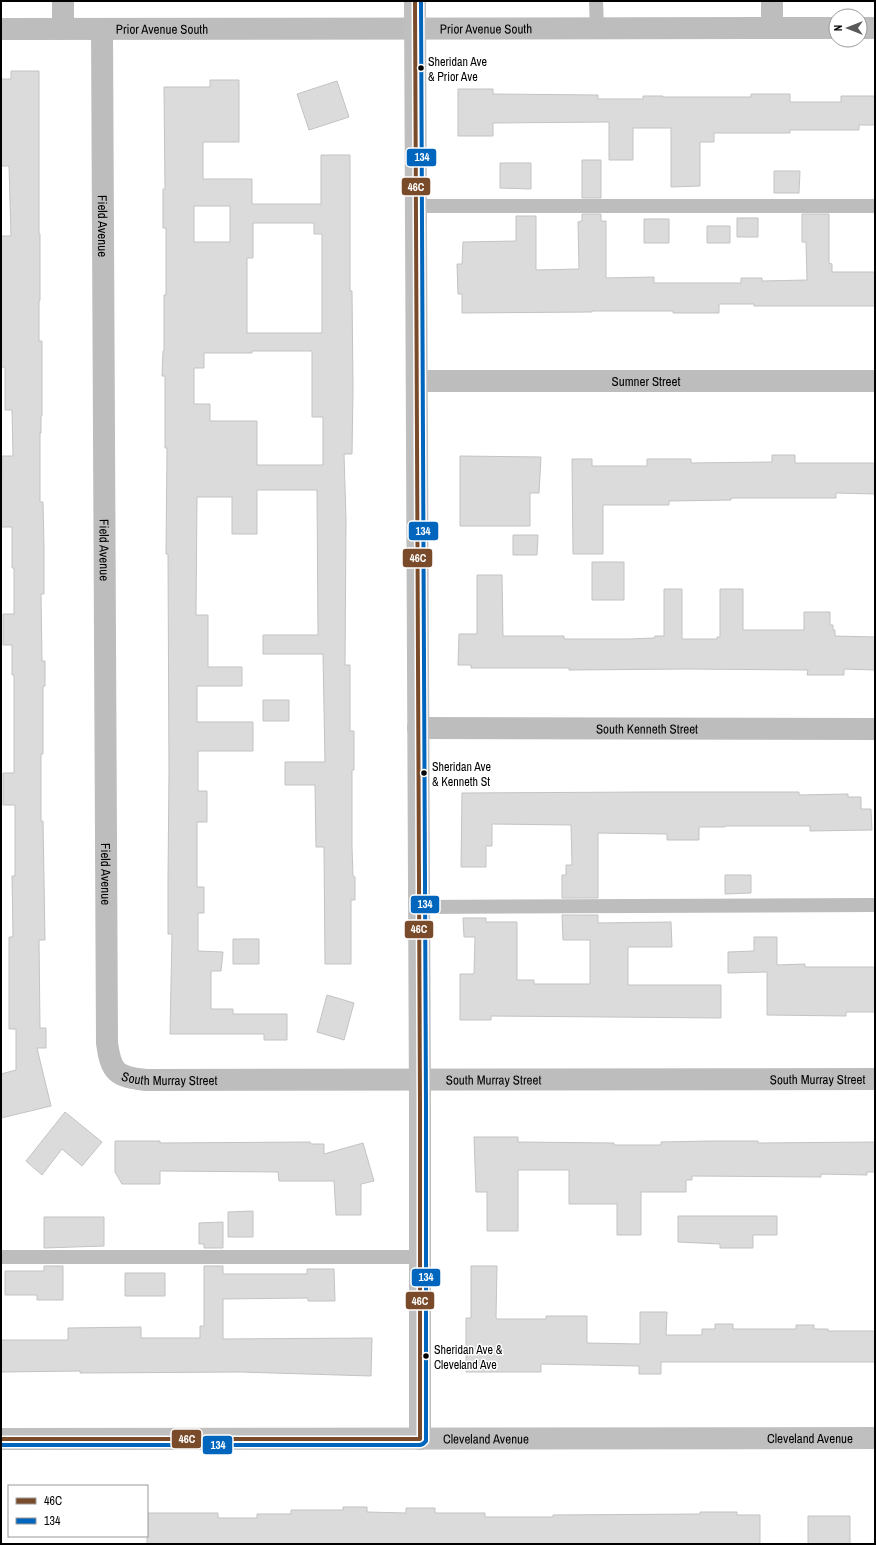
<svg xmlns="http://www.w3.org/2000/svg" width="876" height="1545" viewBox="0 0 876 1545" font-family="'Archivo Narrow',sans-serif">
	<rect width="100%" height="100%" fill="#fff"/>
	<path fill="#dbdbdb" stroke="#c3c3c3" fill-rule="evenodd" d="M 11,71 L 39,71 L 39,234 L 40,234 L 40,300 L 39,302 L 39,341 L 42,341 L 42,416 L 41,416 L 41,433 L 40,433 L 40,502 L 43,502 L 44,547 L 44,594 L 41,594 L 42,661 L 45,661 L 45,686 L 43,686 L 43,754 L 41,754 L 41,821 L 43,821 L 45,940 L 39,940 L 40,1028 L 46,1028 L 46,1048 L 37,1048 L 51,1106 L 1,1118 L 1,1074 L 16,1070 L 16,1029 L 9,1029 L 9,937 L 13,937 L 12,876 L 15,876 L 15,805 L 3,805 L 3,773 L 14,773 L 14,675 L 12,675 L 12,645 L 3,645 L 3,614 L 14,614 L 14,568 L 12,568 L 12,527 L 1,527 L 2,456 L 13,456 L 12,410 L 5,410 L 5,367 L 1,367 L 1,236 L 11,236 L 9,166 L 1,166 L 1,79 L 11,79 Z
		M 210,80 L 239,80 L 239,142 L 203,142 L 203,179 L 252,179 L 252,204 L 321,204 L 321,155 L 350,155 L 350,291 L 352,291 L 353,389 L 352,454 L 344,454 L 346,519 L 345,665 L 350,665 L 350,731 L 354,731 L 354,770 L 352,770 L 352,847 L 353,876 L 355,877 L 355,900 L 351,900 L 351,964 L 325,964 L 324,847 L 316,847 L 315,785 L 285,785 L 285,762 L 325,762 L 323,654 L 263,654 L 263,635 L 318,635 L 317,490 L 257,490 L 257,534 L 232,534 L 232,497 L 197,497 L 196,615 L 208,615 L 208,667 L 242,667 L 242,686 L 197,686 L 197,722 L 253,722 L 253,751 L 198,751 L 198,791 L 207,791 L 207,822 L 197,822 L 197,887 L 204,887 L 204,913 L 198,913 L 198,951 L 223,952 L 221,971 L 211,971 L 211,1009 L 233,1009 L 233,1014 L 287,1014 L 287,1040 L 264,1040 L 264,1034 L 170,1034 L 172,934 L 168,934 L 168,880 L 169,772 L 168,554 L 166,554 L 167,448 L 165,448 L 165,376 L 162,376 L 163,351 L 164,351 L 164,295 L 166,295 L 166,228 L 163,228 L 163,189 L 165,189 L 164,87 L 210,87 ZM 194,206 L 230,206 L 230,242 L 194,242 ZM 253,223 L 314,223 L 314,234 L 322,234 L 322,333 L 247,333 L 247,258 L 253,258 ZM 252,351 L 312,351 L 312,417 L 323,417 L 323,465 L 257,465 L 257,421 L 210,421 L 210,404 L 194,404 L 194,368 L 204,368 L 204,353 L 252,353 Z
		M 337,81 L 349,117 L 309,130 L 297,94 Z
		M 458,89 L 493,89 L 493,94 L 598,95 L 598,99 L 643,99 L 643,96 L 663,96 L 663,97 L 751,97 L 751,94 L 790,94 L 790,102 L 841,102 L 841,96 L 875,96 L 875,125 L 859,125 L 859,130 L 790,130 L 790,133 L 714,133 L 714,142 L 700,142 L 700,186 L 671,187 L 671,128 L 633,128 L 633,160 L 609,160 L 609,122 L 493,123 L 493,136 L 458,136 Z
		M 582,160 L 601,160 L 601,198 L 582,198 Z
		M 500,163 L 531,163 L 531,189 L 500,188 Z
		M 774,171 L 800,171 L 799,193 L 774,193 Z
		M 582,214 L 601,214 L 601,221 L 606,221 L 606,278 L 654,277 L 654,283 L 741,283 L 741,278 L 762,278 L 762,281 L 807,280 L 806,242 L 802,242 L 802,214 L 829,214 L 829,263 L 832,264 L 832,272 L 875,272 L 875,306 L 754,306 L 754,304 L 719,304 L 719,313 L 673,313 L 673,311 L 592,311 L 592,312 L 462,313 L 462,294 L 458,294 L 457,264 L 462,264 L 463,242 L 516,241 L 516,216 L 536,216 L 536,270 L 579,269 L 578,222 L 582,221 Z
		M 737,218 L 758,218 L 758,237 L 737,237 Z
		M 644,219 L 669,219 L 669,243 L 644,243 Z
		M 707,226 L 730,226 L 730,243 L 707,243 Z
		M 772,455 L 795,455 L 795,463 L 875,463 L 875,494 L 836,493 L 836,498 L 731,498 L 731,500 L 669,501 L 669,505 L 603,505 L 603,554 L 573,554 L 572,459 L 592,459 L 592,466 L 647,466 L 647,459 L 691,459 L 691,463 L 772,462 Z
		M 460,456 L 541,457 L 539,493 L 530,493 L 530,526 L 460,526 Z
		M 513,535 L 538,535 L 537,555 L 513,555 Z
		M 592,562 L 624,562 L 624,600 L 592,600 Z
		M 477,575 L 502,575 L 503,636 L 564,636 L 564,639 L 629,639 L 654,638 L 655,636 L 664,636 L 664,589 L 682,589 L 682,639 L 717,639 L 717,637 L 720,637 L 720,589 L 743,589 L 743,630 L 804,630 L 804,612 L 830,612 L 830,625 L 833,625 L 833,630 L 835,630 L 835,636 L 875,637 L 875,670 L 844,669 L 844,675 L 807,675 L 808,670 L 687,669 L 569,670 L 569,668 L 471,668 L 471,665 L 458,665 L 459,634 L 477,634 Z
		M 263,700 L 289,700 L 289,721 L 263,721 Z
		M 649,792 L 799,792 L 799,795 L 848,794 L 848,797 L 861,797 L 861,809 L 871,809 L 872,830 L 810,831 L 810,826 L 725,826 L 725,827 L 699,827 L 699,840 L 667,840 L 667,834 L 598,833 L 598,898 L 562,898 L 562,875 L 566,875 L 566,865 L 572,865 L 571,825 L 492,824 L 492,846 L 486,846 L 486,867 L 461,867 L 462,793 Z
		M 725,875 L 751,875 L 751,893 L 725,894 Z
		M 562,915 L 598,915 L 598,923 L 671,922 L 672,947 L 628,947 L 628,985 L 721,985 L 721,1018 L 491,1016 L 491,1020 L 460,1020 L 460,974 L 474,974 L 475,937 L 464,937 L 463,918 L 486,918 L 486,922 L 517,922 L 517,980 L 534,980 L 534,984 L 590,984 L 590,940 L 563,940 Z
		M 754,937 L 777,937 L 777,965 L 805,964 L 805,967 L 875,967 L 875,1012 L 846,1012 L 846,1016 L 767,1015 L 767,972 L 728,973 L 728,952 L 754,951 Z
		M 233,939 L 259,939 L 259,964 L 233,964 Z
		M 327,995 L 354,1003 L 344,1040 L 317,1032 Z
		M 65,1112 L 102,1142 L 82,1166 L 62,1149 L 42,1175 L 26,1161 Z
		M 474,1137 L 518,1137 L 518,1142 L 614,1143 L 614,1145 L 661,1145 L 661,1142 L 710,1141 L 758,1141 L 758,1143 L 875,1142 L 875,1172 L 867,1172 L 867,1175 L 821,1174 L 821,1177 L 692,1176 L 692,1180 L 686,1180 L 686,1192 L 641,1192 L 641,1235 L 617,1235 L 617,1204 L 569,1204 L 569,1170 L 518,1170 L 518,1231 L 487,1231 L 487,1192 L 476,1192 Z
		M 115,1141 L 160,1141 L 160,1143 L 310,1142 L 311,1144 L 324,1144 L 324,1154 L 363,1143 L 374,1181 L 361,1184 L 361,1215 L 336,1215 L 334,1181 L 279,1181 L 278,1172 L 160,1171 L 160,1184 L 122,1184 L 115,1172 Z
		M 253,1211 L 253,1237 L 228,1237 L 228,1212 Z
		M 678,1216 L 777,1216 L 777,1235 L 753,1235 L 753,1248 L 720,1248 L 720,1244 L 678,1242 Z
		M 44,1217 L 104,1217 L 104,1246 L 44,1248 Z
		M 223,1222 L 223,1248 L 204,1248 L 204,1244 L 199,1244 L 199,1223 Z
		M 44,1266 L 63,1266 L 63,1300 L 37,1300 L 37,1295 L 5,1295 L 5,1271 L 44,1271 Z
		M 204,1266 L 223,1266 L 223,1274 L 307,1274 L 307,1269 L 334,1269 L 335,1301 L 308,1301 L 308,1298 L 223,1299 L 223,1339 L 372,1338 L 371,1376 L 240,1372 L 80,1373 L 80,1371 L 1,1372 L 1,1340 L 68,1340 L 68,1328 L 141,1327 L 141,1338 L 200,1338 L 200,1326 L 204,1326 Z
		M 471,1266 L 497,1266 L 496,1318 L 497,1319 L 546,1319 L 546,1316 L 587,1316 L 587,1343 L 640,1344 L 640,1312 L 667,1312 L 666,1335 L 702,1335 L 702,1329 L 715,1329 L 715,1324 L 733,1324 L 733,1329 L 796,1329 L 796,1325 L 814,1325 L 814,1329 L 828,1329 L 828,1331 L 875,1331 L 875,1362 L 661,1362 L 661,1374 L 639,1374 L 639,1366 L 541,1364 L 541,1372 L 466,1372 L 466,1318 L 471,1318 Z
		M 125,1273 L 165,1273 L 165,1296 L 125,1296 Z
		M 343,1507 L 367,1507 L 367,1512 L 406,1513 L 406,1508 L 435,1508 L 435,1513 L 485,1513 L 485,1517 L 553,1517 L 553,1515 L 700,1514 L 700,1512 L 737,1512 L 737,1515 L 760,1515 L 760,1544 L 147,1544 L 147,1513 L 218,1513 L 218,1518 L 257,1518 L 257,1514 L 291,1514 L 291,1510 L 343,1510 Z
		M 808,1516 L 850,1516 L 850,1544 L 808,1544 Z"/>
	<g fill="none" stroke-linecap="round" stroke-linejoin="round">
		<path stroke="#bdbdbd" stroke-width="14" d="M 596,1 L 597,29
			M 416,206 L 875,206
			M 418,907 L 875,905
			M 1,1257 L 420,1257"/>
		<g stroke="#bdbdbd" stroke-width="22">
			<path d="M 63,1 L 63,29"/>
			<path d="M 772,1 L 772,28"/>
			<path d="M 860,28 L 875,28"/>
			<path id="s1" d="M 1,29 L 836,28"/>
			<path id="s2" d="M 102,29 L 107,1043 C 111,1072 116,1077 146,1080 L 875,1079"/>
			<path id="s3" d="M 417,381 L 875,381"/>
			<path id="s4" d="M 418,728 L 875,729"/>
		</g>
		<g stroke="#bfbfbf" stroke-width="22">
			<path d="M 415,1 L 420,1106 L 420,1439"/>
			<path id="s5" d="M 1,1439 L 875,1438"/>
		</g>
		<g stroke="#fff" stroke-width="7">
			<path id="bus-1" d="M 1,1439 L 420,1439 L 420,1106 L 415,1"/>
		</g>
		<g stroke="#fff" stroke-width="7">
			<path id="bus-2" d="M 1,1445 L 420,1445 L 423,1444 L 426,1441 L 426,1106 L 421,1"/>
		</g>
		<use href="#bus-1" stroke="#7a4b2a" stroke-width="4"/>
		<use href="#bus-2" stroke="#0065bd" stroke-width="4"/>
	</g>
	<g fill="#000" stroke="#fff" stroke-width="1.5">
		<circle cx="421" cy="68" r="3.5"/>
		<circle cx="424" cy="773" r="3.5"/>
		<circle cx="426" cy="1356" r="3.5"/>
	</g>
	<g text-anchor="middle" stroke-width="3" stroke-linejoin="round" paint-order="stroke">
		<g font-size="12" fill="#000" stroke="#fff" text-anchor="start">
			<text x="428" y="66">Sheridan Ave<tspan x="428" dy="15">&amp; Prior Ave</tspan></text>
			<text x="432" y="771">Sheridan Ave<tspan x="432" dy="15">&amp; Kenneth St</tspan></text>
			<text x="434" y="1354">Sheridan Ave &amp;<tspan x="434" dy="15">Cleveland Ave</tspan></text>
		</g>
		<g font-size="13" fill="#000" stroke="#fff">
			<text dy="5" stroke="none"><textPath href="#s1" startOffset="161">Prior Avenue South</textPath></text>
			<text dy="5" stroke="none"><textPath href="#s1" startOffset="485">Prior Avenue South</textPath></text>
			<text dy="5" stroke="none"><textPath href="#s2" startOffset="197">Field Avenue</textPath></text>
			<text dy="5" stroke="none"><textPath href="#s3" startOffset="229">Sumner Street</textPath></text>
			<text dy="5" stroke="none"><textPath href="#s2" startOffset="521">Field Avenue</textPath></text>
			<text dy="5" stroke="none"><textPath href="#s4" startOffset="229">South Kenneth Street</textPath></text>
			<text dy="5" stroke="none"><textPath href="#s2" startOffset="845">Field Avenue</textPath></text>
			<text dy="5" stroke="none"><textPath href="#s2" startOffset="1099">South Murray Street</textPath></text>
			<text dy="5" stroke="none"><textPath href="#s2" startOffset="1423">South Murray Street</textPath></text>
			<text dy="5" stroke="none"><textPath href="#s2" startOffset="1747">South Murray Street</textPath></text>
			<text dy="5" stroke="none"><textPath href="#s5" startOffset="809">Cleveland Avenue</textPath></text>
			<text dy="5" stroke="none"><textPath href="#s5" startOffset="485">Cleveland Avenue</textPath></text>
		</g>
	</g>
	<g stroke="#fff" stroke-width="1.5">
		<rect x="406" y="148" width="31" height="19" rx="4" fill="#0065bd"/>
		<rect x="401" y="177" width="30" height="19" rx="4" fill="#7a4b2a"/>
		<rect x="408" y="521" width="31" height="20" rx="4" fill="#0065bd"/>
		<rect x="402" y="548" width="31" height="20" rx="4" fill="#7a4b2a"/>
		<rect x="410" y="895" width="30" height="19" rx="4" fill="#0065bd"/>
		<rect x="404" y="920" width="30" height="19" rx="4" fill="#7a4b2a"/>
		<rect x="411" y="1268" width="30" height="19" rx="4" fill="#0065bd"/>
		<rect x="405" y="1291" width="30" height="19" rx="4" fill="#7a4b2a"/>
		<rect x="171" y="1429" width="31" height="20" rx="4" fill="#7a4b2a"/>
		<rect x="202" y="1435" width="31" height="20" rx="4" fill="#0065bd"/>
	</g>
	<g font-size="11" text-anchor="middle" font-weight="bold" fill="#fff">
		<text x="422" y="161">134</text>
		<text x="416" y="191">46C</text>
		<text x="423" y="535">134</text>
		<text x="418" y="562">46C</text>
		<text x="425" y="908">134</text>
		<text x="419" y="933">46C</text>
		<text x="426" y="1281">134</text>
		<text x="420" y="1305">46C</text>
		<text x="187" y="1443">46C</text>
		<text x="218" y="1449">134</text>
	</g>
	<rect width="876" height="1545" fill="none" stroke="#000000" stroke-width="4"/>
	<rect x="8" y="1485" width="140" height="52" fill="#ffffff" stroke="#999999"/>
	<rect x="16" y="1498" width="20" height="6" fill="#7a4b2a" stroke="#999999"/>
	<text x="44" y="1505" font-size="12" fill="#000000">46C</text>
	<rect x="16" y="1518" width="20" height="6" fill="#0065bd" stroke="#999999"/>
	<text x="44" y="1525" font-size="12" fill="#000000">134</text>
	<g transform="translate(848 28) rotate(270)"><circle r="19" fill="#ffffff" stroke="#999999"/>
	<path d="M0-3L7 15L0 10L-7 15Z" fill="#595959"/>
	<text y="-6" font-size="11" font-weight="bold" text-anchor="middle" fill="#000000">N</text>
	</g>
</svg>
